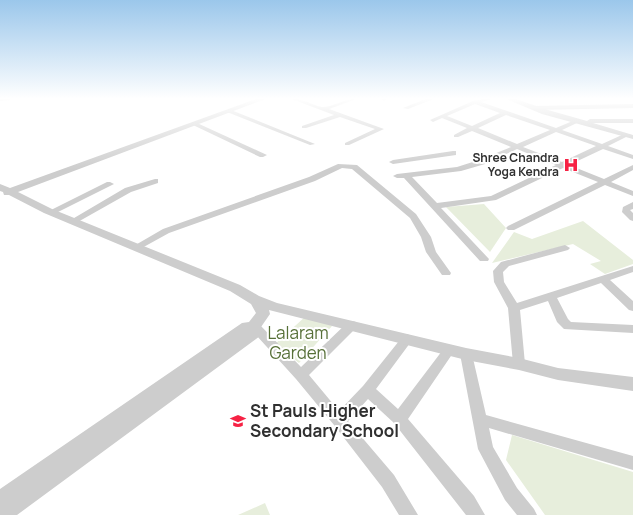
<svg xmlns="http://www.w3.org/2000/svg" width="633" height="515" viewBox="0 0 633 515" font-family="Manrope,sans-serif">
	<rect width="100%" height="100%" fill="#fff"/>
	<path fill="#e7eedc" d="M 484,204 L 506,228 L 490,252 L 446,207 Z
		M 583,221 L 633,260 L 633,264 L 605,274 L 590,264 L 601,261 L 573,244 L 492,263 L 514,232 L 532,239 Z
		M 306,316 L 332,326 L 299,363 L 275,344 Z
		M 512,435 L 633,472 L 633,515 L 545,515 L 506,460 Z
		M 265,503 L 270,515 L 238,515 Z"/>
	<g fill="none" stroke-linecap="round" stroke-linejoin="round">
		<path fill="#cdcdcd" fill-rule="evenodd" d="M 289,98 C 301,97 311,105 322,107 C 330,108 347,98 359,98 L 329,109 L 384,129 L 349,145 L 345,145 L 345,143 L 375,129 L 340,117 L 306,128 L 302,128 L 302,126 L 334,115 Z
			M 380,98 L 386,98 L 387,99 L 384,101 Z
			M 428,98 L 436,98 L 408,109 L 403,108 Z
			M 486,98 L 496,98 L 481,102 L 556,128 L 575,120 L 579,120 L 579,122 L 562,130 L 602,144 L 624,134 L 628,134 L 628,136 L 608,146 L 633,155 L 633,159 L 603,149 L 569,165 L 604,179 L 633,165 L 633,170 L 611,182 L 633,191 L 633,196 L 605,185 L 514,230 L 508,230 L 506,228 L 508,226 L 598,182 L 563,168 L 496,200 L 441,208 L 489,259 L 488,261 L 480,261 L 404,178 L 397,178 L 393,176 L 397,174 L 457,167 L 479,160 L 511,147 L 472,131 L 458,137 L 454,137 L 454,135 L 467,128 L 442,118 L 433,122 L 430,120 L 473,101 ZM 475,104 L 500,113 L 472,126 L 447,116 ZM 506,115 L 550,130 L 517,144 L 478,128 ZM 556,132 L 596,146 L 562,162 L 523,147 ZM 517,149 L 556,165 L 491,196 L 437,203 L 412,177 L 461,171 L 485,164 Z
			M 633,104 L 633,108 L 533,110 L 530,108 L 533,106 Z
			M 227,110 L 231,110 L 315,144 L 310,145 L 227,112 Z
			M 193,123 L 197,123 L 267,155 L 263,157 L 260,157 L 193,125 Z
			M 453,151 L 456,151 L 456,155 L 393,164 L 389,162 L 393,160 Z
			M 338,164 L 357,165 L 416,214 L 431,237 L 436,252 L 451,273 L 450,275 L 442,275 L 426,252 L 421,237 L 410,218 L 352,169 L 342,168 L 315,181 L 169,233 L 140,249 L 137,250 L 132,247 L 163,229 L 309,177 Z
			M 155,179 L 158,179 L 158,183 L 131,192 L 76,223 L 73,224 L 69,221 L 125,188 Z
			M 107,182 L 110,182 L 114,184 L 54,214 L 48,214 L 47,212 Z
			M 633,202 L 633,209 L 630,210 L 633,213 L 633,221 L 630,220 L 622,212 L 623,207 Z
			M 565,245 L 570,248 L 568,250 L 509,266 L 503,272 L 504,282 L 517,303 L 633,266 L 633,272 L 610,280 L 633,301 L 633,311 L 629,310 L 601,283 L 557,298 L 568,319 L 571,322 L 633,325 L 633,333 L 564,329 L 557,322 L 548,301 L 520,310 L 525,364 L 524,368 L 519,369 L 514,368 L 513,364 L 508,308 L 494,282 L 493,271 L 501,262 Z
			M 352,321 L 356,322 L 358,325 L 356,328 L 309,375 L 339,411 L 363,386 L 403,336 L 407,334 L 411,336 L 413,339 L 376,389 L 398,409 L 445,347 L 449,345 L 453,347 L 455,350 L 453,353 L 408,419 L 474,496 L 485,515 L 466,515 L 394,423 L 368,399 L 348,421 L 394,475 L 418,515 L 399,515 L 382,487 L 334,425 L 296,379 L 248,326 L 250,323 L 254,322 L 258,323 L 301,367 L 348,322 Z
			M 466,349 L 470,351 L 472,354 L 486,415 L 633,456 L 633,470 L 489,428 L 493,447 L 517,488 L 534,509 L 537,515 L 517,515 L 505,500 L 478,449 L 460,354 L 462,351 Z"/>
		<path fill="#cdcdcd" fill-rule="evenodd" d="M 259,98 L 268,98 L 18,192 L 52,209 L 240,285 L 259,296 L 277,303 L 466,348 L 519,358 L 558,368 L 633,377 L 633,391 L 558,380 L 519,370 L 466,360 L 269,310 L 270,314 L 261,327 L 262,332 L 260,336 L 17,515 L 0,515 L 0,489 L 242,323 L 249,322 L 256,313 L 251,304 L 230,291 L 44,213 L 9,195 L 4,195 L 3,192 L 0,191 L 0,184 L 10,188 Z
			M 504,98 L 513,98 L 548,110 L 587,121 L 590,119 L 633,119 L 633,123 L 593,123 L 633,135 L 633,139 L 542,114 Z"/>
		<path fill="#bababa" fill-rule="evenodd" d="M 0,98 L 11,98 L 10,100 L 0,101 Z"/>
	</g>
	<linearGradient id="sky" x2="0" y2="1"><stop stop-color="#9bc7eb"/><stop offset="0.58" stop-color="#fff"/><stop offset="1" stop-color="#fff" stop-opacity="0"/></linearGradient>
	<rect width="633" height="170" fill="url(#sky)"/>
	<defs>
		<g id="hospital-bare" transform="scale(1.2)"><path d="M-5-5h3v3.5h4V-5h3V5h-3V1.5h-4V5h-3Z" fill="#f62244" stroke="#fff" stroke-width="2.5" paint-order="stroke"/></g>
		<g id="school-bare" transform="scale(1.2)"><path d="M0-5L7-2L0 1L-7-2ZM-4 1L0 2.5L4 1V4Q0 6-4 4Z" fill="#f62244" stroke="#fff" stroke-width="2.5" paint-order="stroke"/></g>
	</defs>
	<g fill-rule="evenodd">
		<use href="#hospital-bare" x="571" y="165"/>
		<use href="#school-bare" x="238" y="421"/>
	</g>
	<g text-anchor="middle" stroke-width="4" stroke-linejoin="round" paint-order="stroke">
		<g font-size="12" font-weight="bold" fill="#303030" stroke="#fff" text-anchor="end">
			<text x="559" y="162">Shree Chandra<tspan x="559" dy="14">Yoga Kendra</tspan></text>
		</g>
		<g font-size="17" fill="#577038" stroke="#fff">
			<text x="298" y="339">Lalaram<tspan x="298" dy="20">Garden</tspan></text>
		</g>
		<g font-size="17" font-weight="bold" fill="#303030" stroke="#fff" text-anchor="start">
			<text x="250" y="417">St Pauls Higher<tspan x="250" dy="20">Secondary School</tspan></text>
		</g>
	</g>
</svg>
